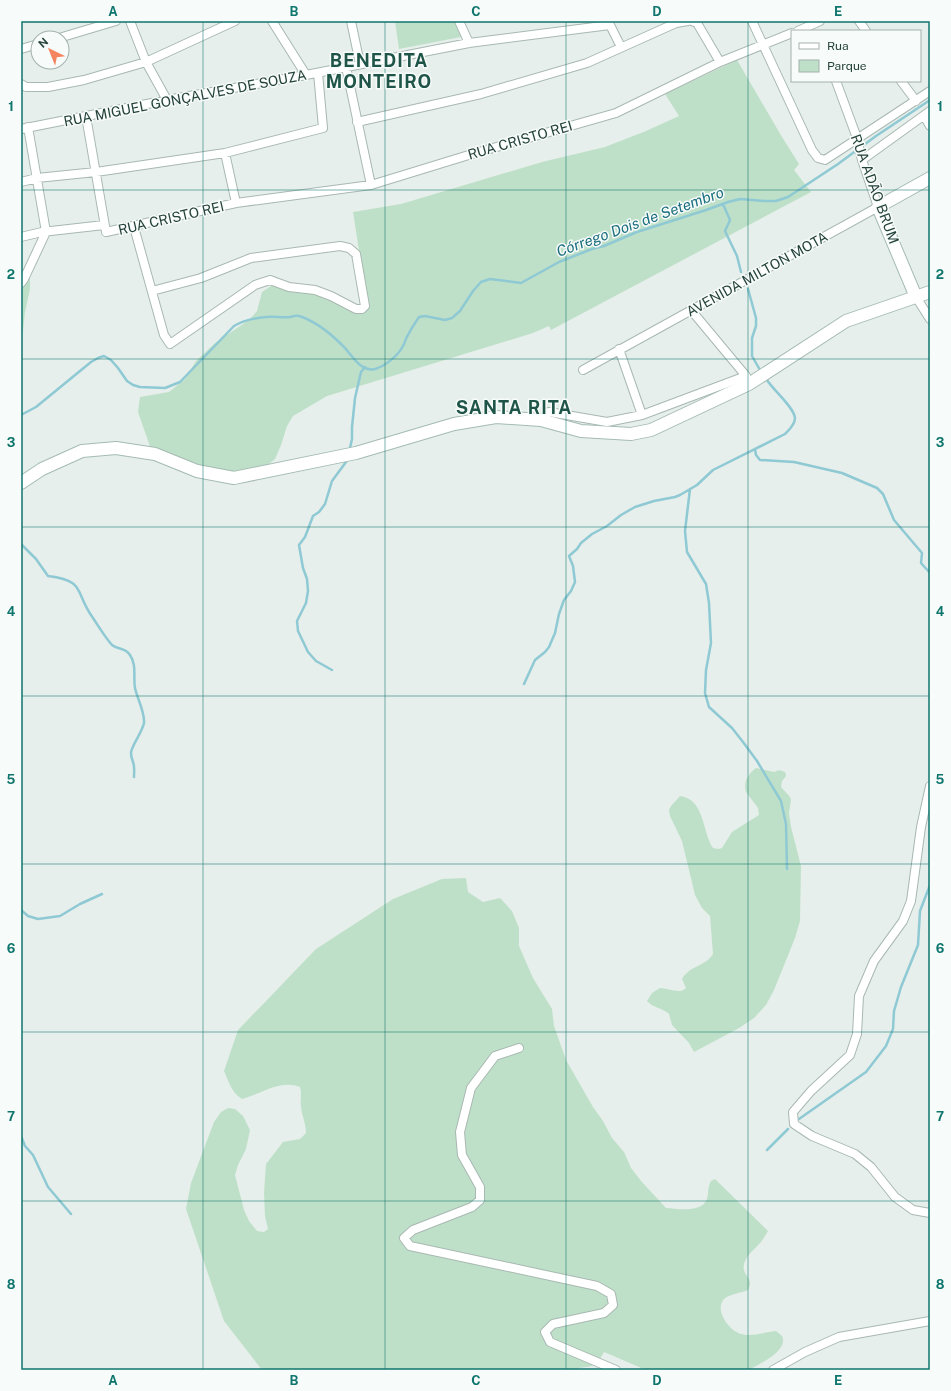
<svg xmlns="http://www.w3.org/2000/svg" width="951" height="1391" viewBox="0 0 951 1391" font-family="'Public Sans',sans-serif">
	<rect width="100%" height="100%" fill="#e6efeb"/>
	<path fill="#bfe0c8" d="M 395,21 L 454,21 L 461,37 L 399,49 Z
		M 737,60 L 782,137 L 799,164 L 794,170 L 811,192 L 551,330 L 549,326 L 533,333 L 327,396 L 293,416 L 287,426 L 281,445 L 275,459 L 264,468 L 234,474 L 153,455 L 138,412 L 140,397 L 169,392 L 185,379 L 196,361 L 215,343 L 249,320 L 257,311 L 262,292 L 271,286 L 284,286 L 319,293 L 361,311 L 368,308 L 353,212 L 401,204 L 542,162 L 605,147 L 646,131 L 679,116 L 665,94 Z
		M 27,269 L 30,271 L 30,289 L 25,312 L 21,349 L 21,275 Z
		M 756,768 L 774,772 L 779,770 L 785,772 L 786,776 L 782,781 L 781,787 L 790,797 L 791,800 L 789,813 L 791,827 L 801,866 L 800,921 L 795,938 L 774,990 L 766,1005 L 754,1018 L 739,1028 L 694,1052 L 689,1043 L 672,1025 L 669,1014 C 663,1008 653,1008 647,1001 L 652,993 L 660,988 C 669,988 679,995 686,988 L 682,979 C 689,966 706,966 713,954 L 710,916 L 702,908 L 695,895 L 682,841 L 670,816 L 669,810 L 671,806 L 680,796 C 705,799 702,832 713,848 L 718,849 L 722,848 L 732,832 L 759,815 L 758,808 L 746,792 C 743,782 748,774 756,768 Z
		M 466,878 L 468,892 L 483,902 L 500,898 L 512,911 L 519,928 L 519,946 L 533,978 L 552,1009 L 554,1026 L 566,1060 L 593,1107 L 603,1121 L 612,1138 L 624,1152 L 631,1168 L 642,1182 L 666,1208 C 677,1209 702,1213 707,1199 C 709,1193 707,1188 711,1181 L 715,1179 L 768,1231 C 766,1234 764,1238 761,1242 C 755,1249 747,1254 744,1264 C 741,1276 755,1277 748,1290 C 741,1293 730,1294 724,1299 C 714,1310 729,1331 741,1334 C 752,1337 764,1332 776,1331 L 782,1336 C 789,1351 759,1364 749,1370 L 646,1370 L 604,1352 C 595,1367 595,1366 579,1368 L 576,1370 L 262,1370 L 224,1321 L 186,1209 L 191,1183 L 214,1122 L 221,1112 L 228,1108 L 235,1109 L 243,1116 L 250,1130 L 246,1149 L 238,1165 L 235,1175 L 244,1210 L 249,1221 L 257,1231 L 264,1232 L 268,1229 L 265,1216 L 264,1193 L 266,1164 L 283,1142 L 300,1139 L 306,1133 C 306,1124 302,1116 301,1107 C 300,1100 302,1094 300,1087 C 280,1079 261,1094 242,1099 C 231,1092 229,1082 224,1071 L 238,1030 L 316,949 L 393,899 L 442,879 Z"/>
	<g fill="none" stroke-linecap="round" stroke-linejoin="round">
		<path stroke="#8ec9d4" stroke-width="2.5" d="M 723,204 L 730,220 L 725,231 L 737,256 L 741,272
			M 748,289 L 756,318 L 756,326 L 752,338 L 752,356 L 760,370
			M 21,415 L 36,407 L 91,362 L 98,358 L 104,356 L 111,360 L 118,368 L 127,381 L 133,385 L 140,387 L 165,388 L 180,382 L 234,326 C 244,320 255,318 266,317 C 274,316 282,318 290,317 C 294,316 296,315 299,316 C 315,321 331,334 342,345 C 351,353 360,373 375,369 C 385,366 398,356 403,346 C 405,343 405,339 408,335 C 411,329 415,323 419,317 L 425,316 L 445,320 L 452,318 L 460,311 L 473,291 L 481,282 L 490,279 L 521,283 L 559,262 L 592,249 L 604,246 L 637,232 L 706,210 L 728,202 L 740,199 L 764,201 L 776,201 L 788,197 L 838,164 L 876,136 L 930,100
			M 350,448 L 352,439 L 352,427 L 355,398 L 361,372 L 365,367
			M 755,449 L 756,455 L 760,460 L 794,462 L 842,473 L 877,488 L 883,494 L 894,520 L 922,553 L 921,563 L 930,573
			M 690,489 L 685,531 L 687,552 L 706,584 L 709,603 L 711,643 L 706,670 L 705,693 L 709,707 L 732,728 L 743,742 L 757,761 L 781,801 L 786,824 L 787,869
			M 21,544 L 36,559 L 48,576 C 87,581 74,592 93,618 C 99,627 105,637 112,645 C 118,650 125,647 130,655 C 137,665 133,677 135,688 C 137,698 145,712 144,723 C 142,733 131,746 131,753 C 131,757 132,759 133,762 C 135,767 134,772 134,777
			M 332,670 L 316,661 L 308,652 L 298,631 L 297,621 L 306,603 L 308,591 L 307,579 L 303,568 L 299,545 L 305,537 L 313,516 L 319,512 L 325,504 L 332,481 L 346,462
			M 524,684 L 535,660 L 545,652 L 549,647 L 555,633 L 559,614 L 564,600 L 571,591 L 575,582 L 573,566 L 569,556 L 577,549 L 581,543 L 592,534 L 607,526 L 621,515 L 635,507 L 654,501 L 675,497 L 680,495 L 697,485 L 713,470 L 785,434 C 789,430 795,425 795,418 C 794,407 773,390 767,380
			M 21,910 L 28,916 L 38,919 L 60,916 L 80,904 L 102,894
			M 799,1119 L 866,1072 L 886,1046 L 893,1029 L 894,1011 L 901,987 L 918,945 L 920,911 L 930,885
			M 21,1136 L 25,1146 L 33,1155 L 48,1187 L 71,1214
			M 767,1150 L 788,1129"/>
		<g stroke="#a8b8b2" stroke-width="10">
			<path id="street" d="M 130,21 L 146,62 L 167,100
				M 272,21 L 306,75
				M 351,21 L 360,64
				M 459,21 L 469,43
				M 608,21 L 621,47
				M 692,21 L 697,23 L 720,62
				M 752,21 L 812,150 L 818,158 L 825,160 L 930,91
				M 859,21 L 866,31
				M 798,31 L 820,21
				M 59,38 L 116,21
				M 21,49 L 38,44
				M 346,67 L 371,185
				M 901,81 L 916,101
				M 21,84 L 26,87 L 48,87 L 84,80 L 146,62 L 235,21
				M 86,116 L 106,232 L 236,203 L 371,185 L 472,154 L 616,113 L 720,62 L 792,33
				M 924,116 L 930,126
				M 357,122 L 481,94 L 587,63 L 676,23 L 688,21
				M 21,129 L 167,100 L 306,75 L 469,43 L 610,25
				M 225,153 L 236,203
				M 862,160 L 930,111
				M 21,182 L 37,178 L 96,172 L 225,153 L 323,128 L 318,73
				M 134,227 L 164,335 L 170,344 L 255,285 L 270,280 L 289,287 L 315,290 L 331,296 L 356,309 L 362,309 L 365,306 L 356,254 L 349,248 L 340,246 L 251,258 L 201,278 L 152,291
				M 21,237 L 42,232 L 104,225
				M 21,283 L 24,279 L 46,232 L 28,127
				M 916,297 L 930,319
				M 691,310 L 746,376
				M 619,349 L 642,415
				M 583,370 L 878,207 L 862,160 L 857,138 L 836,81
				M 541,420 L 549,412 L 607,422 L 642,415 L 746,376 L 749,384
				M 930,786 L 921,827 L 911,901 L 903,921 L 874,961 L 859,996 L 857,1034 L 850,1055 L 811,1091 L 793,1112 L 794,1124 L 812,1136 L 855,1154 L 871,1167 L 895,1197 L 913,1210 L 930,1213
				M 519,1048 L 495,1056 L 471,1088 L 460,1132 L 462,1155 L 480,1187 L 480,1200 L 472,1207 L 413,1230 L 404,1238 L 410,1246 L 597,1286 L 611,1294 L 613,1305 L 604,1313 L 553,1324 L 545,1332 L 550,1342 L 616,1370
				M 773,1370 L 805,1352 L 839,1337 L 930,1321"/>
		</g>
		<g stroke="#a4bbb3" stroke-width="14">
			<path id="secondary" d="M 916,297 L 878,207 L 930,178
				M 21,483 L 42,469 L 82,451 L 116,448 L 155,454 L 197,471 L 234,478 L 356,453 L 454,424 L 496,417 L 541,420 L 581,431 L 631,434 L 651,430 L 749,384 L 846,321 L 930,292"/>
		</g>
		<use href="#street" stroke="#fff" stroke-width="8"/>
		<use href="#secondary" stroke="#fff" stroke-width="12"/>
	</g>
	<path fill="none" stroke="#0f766e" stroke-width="1" stroke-opacity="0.55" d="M 203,21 L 203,1370M 385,21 L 385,1370M 566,21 L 566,1370M 748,21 L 748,1370M 21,190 L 930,190M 21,359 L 930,359M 21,527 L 930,527M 21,696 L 930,696M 21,864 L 930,864M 21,1032 L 930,1032M 21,1201 L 930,1201"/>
	<g text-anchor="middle" stroke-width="3" stroke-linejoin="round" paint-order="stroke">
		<g font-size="14" fill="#24423a" stroke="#f7fbf9">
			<text transform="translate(185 98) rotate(-11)" y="5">RUA MIGUEL GONÇALVES DE SOUZA</text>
			<text transform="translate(520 140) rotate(-16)" y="5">RUA CRISTO REI</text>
			<text transform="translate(875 189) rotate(70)" y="5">RUA ADÃO BRUM</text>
			<text transform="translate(171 218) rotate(-13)" y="5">RUA CRISTO REI</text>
			<text transform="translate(757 274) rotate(-29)" y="5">AVENIDA MILTON MOTA</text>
		</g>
		<g font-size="15" font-style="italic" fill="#1c6f80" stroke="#f7fbf9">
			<text transform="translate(640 222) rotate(-20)" y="5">Córrego Dois de Setembro</text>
		</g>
		<g font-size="18" font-weight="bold" letter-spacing="1" fill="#1f5548" stroke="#f7fbf9">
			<text x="379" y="67">BENEDITA<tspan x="379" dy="21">MONTEIRO</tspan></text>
			<text x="514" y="414">SANTA RITA</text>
		</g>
	</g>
	<rect width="951" height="1391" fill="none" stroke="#f7fbf9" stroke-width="44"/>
	<rect x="791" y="30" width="130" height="52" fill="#f7fbf9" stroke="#a3b1ad"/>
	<rect x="799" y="43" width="20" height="6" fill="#ffffff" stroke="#a3b1ad"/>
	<text x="827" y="50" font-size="12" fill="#24423a">Rua</text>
	<rect x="799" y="60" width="20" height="12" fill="#bfe0c8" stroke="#a3b1ad"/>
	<text x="827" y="70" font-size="12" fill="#24423a">Parque</text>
	<g transform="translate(50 50) rotate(317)"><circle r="19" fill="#f7fbf9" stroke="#a3b1ad"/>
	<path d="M0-3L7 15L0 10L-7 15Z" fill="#f4845f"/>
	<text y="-6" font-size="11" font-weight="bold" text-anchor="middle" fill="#24423a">N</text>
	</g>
	<rect x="22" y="22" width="907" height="1347" fill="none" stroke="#0f766e" stroke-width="1.5"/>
	<g font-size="13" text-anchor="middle" font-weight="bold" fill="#0f766e">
		<text x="113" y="16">A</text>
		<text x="294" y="16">B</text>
		<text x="476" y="16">C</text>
		<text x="657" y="16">D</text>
		<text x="838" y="16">E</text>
		<text x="11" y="111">1</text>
		<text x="940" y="111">1</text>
		<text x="11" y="279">2</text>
		<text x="940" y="279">2</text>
		<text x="11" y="447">3</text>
		<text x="940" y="447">3</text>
		<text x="11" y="616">4</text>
		<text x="940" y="616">4</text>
		<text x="11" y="784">5</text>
		<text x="940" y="784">5</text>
		<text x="11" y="953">6</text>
		<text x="940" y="953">6</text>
		<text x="11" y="1121">7</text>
		<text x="940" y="1121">7</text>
		<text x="11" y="1289">8</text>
		<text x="940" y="1289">8</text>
		<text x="113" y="1385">A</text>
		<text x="294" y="1385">B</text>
		<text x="476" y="1385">C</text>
		<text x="657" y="1385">D</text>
		<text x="838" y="1385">E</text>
	</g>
</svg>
